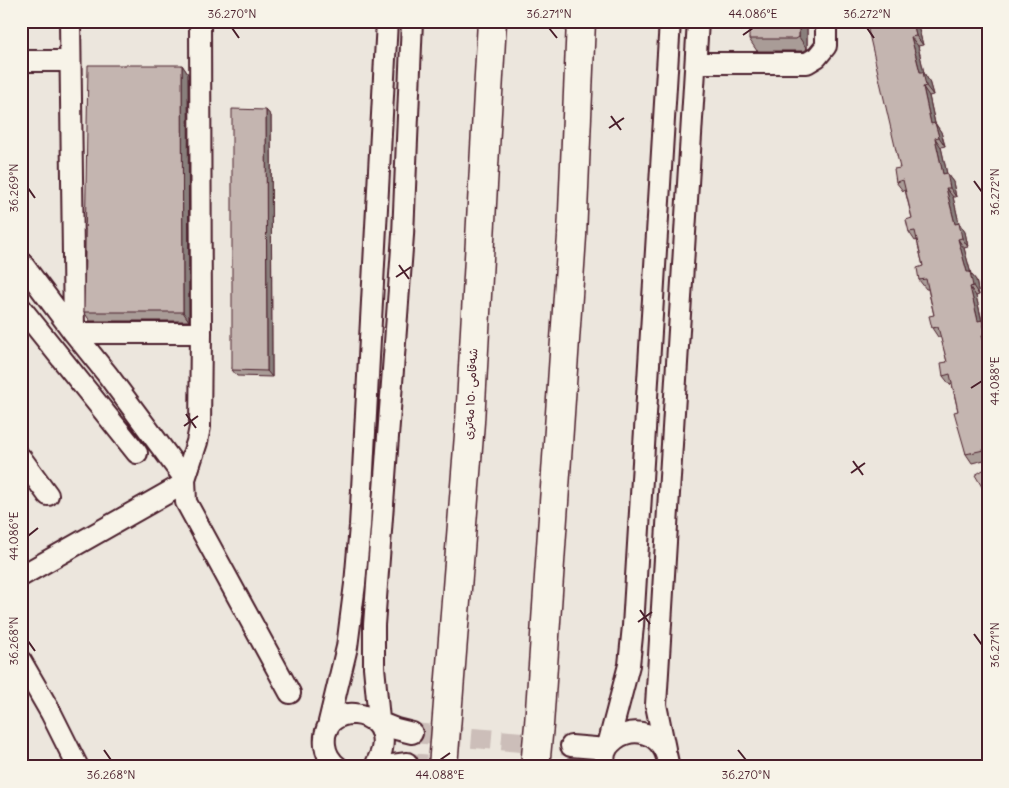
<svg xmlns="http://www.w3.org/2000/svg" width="1009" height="788" viewBox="0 0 1009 788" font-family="Delius,'Playpen Sans Arabic',sans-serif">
	<rect width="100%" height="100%" fill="#ece6dd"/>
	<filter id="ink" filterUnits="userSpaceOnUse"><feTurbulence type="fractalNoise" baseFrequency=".02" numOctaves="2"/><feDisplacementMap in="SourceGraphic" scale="10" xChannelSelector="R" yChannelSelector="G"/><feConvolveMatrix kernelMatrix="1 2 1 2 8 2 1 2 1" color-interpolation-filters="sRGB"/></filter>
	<g filter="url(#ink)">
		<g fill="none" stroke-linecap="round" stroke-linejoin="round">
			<path stroke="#ccbeb9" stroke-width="20" stroke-dasharray="20 10" stroke-linecap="butt" d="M 412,733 L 571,746
				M 407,763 L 461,767"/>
			<g stroke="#4a1f2b" stroke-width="24">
				<path id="minor" d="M 70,21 L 74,333 L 201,333
					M 200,21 L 201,333 L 200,427 L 197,442 L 185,479 L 186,502 L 290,693
					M 21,61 L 70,61
					M 696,63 L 807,63 L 817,57 L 826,46 L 826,21
					M 21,262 L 74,333 L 107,374 L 185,479
					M 21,308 L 137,453
					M 21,458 L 48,495
					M 21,576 L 185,483
					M 21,661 L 51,713 L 78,767
					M 371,719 L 396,729 L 412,733
					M 327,730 L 347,647 L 355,584 L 360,526 L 387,21
					M 380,730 L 374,667 L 374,625 L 403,235 L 412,21
					M 571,746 L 607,749 L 629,665 L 633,626 L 670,21
					M 665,749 L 656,705 L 698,21
					M 338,767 C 330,761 326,754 325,745 C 320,700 391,706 382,749 C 381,755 377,761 375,767
					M 378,767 L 407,763
					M 604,767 C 604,761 604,753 607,748 C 628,719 668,733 668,767"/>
			</g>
			<g stroke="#4a1f2b" stroke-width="31">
				<path id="highway" d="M 443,767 L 470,422 L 492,21
					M 535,767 L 539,725 L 572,236 L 581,21"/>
			</g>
			<use href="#minor" stroke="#f7f3e8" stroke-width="20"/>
			<use href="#highway" stroke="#f7f3e8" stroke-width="28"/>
		</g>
		<path fill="#a99c97" stroke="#4a1f2b" d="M 807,21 L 807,49 L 804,51 L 757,51 L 749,39 Z
			M 913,21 L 919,30 L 923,45 L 918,46 L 924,73 L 929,81 L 933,95 L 929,96 L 935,123 L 941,132 L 945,146 L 941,147 L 947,174 L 953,182 L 956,197 L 953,197 L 959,223 L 965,232 L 968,247 L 964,248 L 971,274 L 976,280 L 979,295 L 976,296 L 982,320 L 988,327 L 988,459 L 972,463 L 966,454 L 958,411 L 952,384 L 950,385 L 943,376 L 947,362 L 941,337 L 938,337 L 932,328 L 934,315 L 928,289 L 926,289 L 919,280 L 923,266 L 917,240 L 915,241 L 909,232 L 912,218 L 905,190 L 903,191 L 896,182 L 900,168 L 910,22 Z
			M 182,65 L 188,74 L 189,321 L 90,321 L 84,312 Z
			M 266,110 L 271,116 L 272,377 L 237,376 L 232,370 Z"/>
		<path fill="#897f7b" stroke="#4a1f2b" d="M 799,21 L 807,21 L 807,49 L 799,37 Z
			M 913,21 L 919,30 L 923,45 L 916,36 Z
			M 911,37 L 918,46 L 924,73 L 929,81 L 933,95 L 926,86 L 920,72 Z
			M 182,65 L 188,74 L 189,321 L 183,312 Z
			M 923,87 L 929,96 L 937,133 L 931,124 Z
			M 266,110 L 271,116 L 272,377 L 267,371 Z
			M 935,123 L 941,132 L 945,146 L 939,137 Z
			M 935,138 L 941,147 L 947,174 L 953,182 L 956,197 L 950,188 L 943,174 Z
			M 946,188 L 953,197 L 959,223 L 965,232 L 968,247 L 962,238 L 955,224 Z
			M 958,239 L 964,248 L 971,274 L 976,280 L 979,295 L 973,286 L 967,272 Z
			M 970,287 L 976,296 L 984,330 L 978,321 Z
			M 982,320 L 988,327 L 988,337 L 986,334 Z
			M 982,335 L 988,343 L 988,360 Z"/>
		<path fill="#c4b5b0" stroke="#4a1f2b" d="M 749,21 L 799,21 L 799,37 L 796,39 L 749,39 Z
			M 866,21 L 906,21 L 906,23 L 913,21 L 916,36 L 911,37 L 920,72 L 923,72 L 926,86 L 923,87 L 931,124 L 935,123 L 939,137 L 935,138 L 943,174 L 947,173 L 950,188 L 946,188 L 955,224 L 959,223 L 962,238 L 958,239 L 967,272 L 970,272 L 973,286 L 970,287 L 978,321 L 982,320 L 986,334 L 982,335 L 988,360 L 988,449 L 966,454 L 954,412 L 958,411 L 950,374 L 943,376 L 941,363 L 947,362 L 938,327 L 932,328 L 929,316 L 934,315 L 926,279 L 919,280 L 917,268 L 923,266 L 915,231 L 909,232 L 906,220 L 912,218 L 903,180 L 896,182 L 894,169 L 900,168 Z
			M 88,65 L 182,65 L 183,312 L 84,312 Z
			M 232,109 L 266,110 L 267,371 L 232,370 Z
			M 988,467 L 988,497 L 975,475 Z"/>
	</g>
	<path fill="none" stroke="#4a1f2b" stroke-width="2" d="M 232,28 L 239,38M 549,28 L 557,38M 867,28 L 874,38M 743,35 L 753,28M 611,116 L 621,130M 609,128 L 624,118M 974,181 L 982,192M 28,188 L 35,198M 399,265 L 409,279M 396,277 L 411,267M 971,388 L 982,381M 186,414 L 196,428M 184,426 L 198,416M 853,461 L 863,475M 851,473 L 865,463M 28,536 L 38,528M 640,610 L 650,624M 638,622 L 652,612M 974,634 L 982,645M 28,641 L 35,651M 104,750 L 111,760M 738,750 L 746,760M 440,760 L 450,753"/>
	<g text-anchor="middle" stroke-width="4" stroke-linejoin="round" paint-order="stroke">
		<g font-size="12" fill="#4a1f2b" stroke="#f7f3e8">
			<text transform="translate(471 394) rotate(-87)" y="4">شەقامی ١٥٠ مەتری</text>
		</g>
	</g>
	<rect width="1009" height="788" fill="none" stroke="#f7f3e8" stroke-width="55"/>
	<rect x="28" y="28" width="954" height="732" fill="none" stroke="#4a1f2b" stroke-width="2"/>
	<g font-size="12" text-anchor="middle" fill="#4a1f2b">
		<text x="232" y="18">36.270°N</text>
		<text x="549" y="18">36.271°N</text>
		<text x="753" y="18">44.086°E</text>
		<text x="867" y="18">36.272°N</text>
		<text transform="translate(14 188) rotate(-90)" y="4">36.269°N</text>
		<text transform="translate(995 192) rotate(-90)" y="4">36.272°N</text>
		<text transform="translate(995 381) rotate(-90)" y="4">44.088°E</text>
		<text transform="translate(14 536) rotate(-90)" y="4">44.086°E</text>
		<text transform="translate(14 641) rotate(-90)" y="4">36.268°N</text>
		<text transform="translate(995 645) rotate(-90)" y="4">36.271°N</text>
		<text x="111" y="779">36.268°N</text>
		<text x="440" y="779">44.088°E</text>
		<text x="746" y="779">36.270°N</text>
	</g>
</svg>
